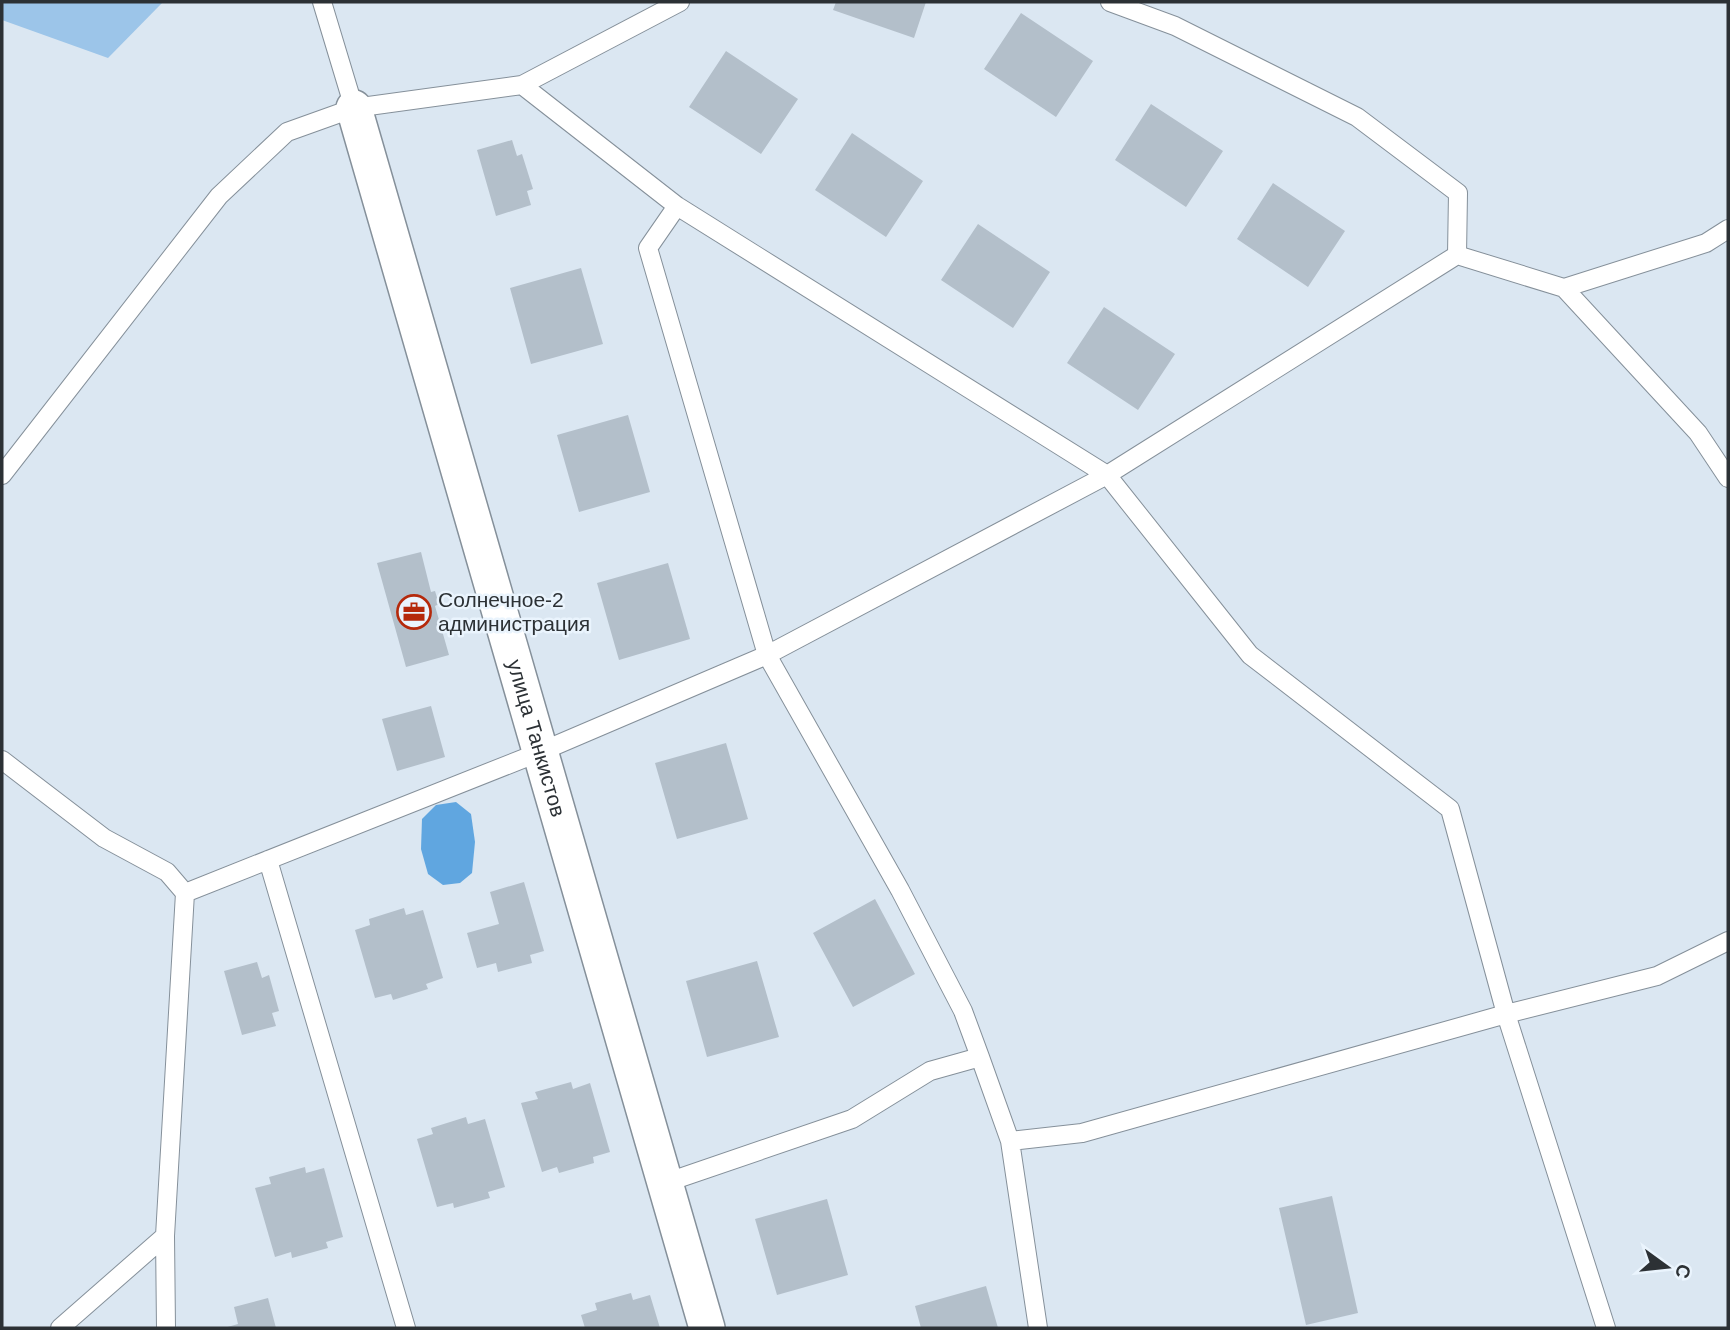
<svg xmlns="http://www.w3.org/2000/svg" width="1730" height="1330" viewBox="0 0 1730 1330" font-family="Arial,sans-serif">
	<rect width="100%" height="100%" fill="#dbe7f2"/>
	<path fill="#9cc5e9" d="M 2,2 L 163,2 L 108,58 L 2,20 Z"/>
	<path fill="#60a6e0" d="M 456,802 L 471,814 L 475,842 L 472,873 L 460,883 L 443,885 L 428,874 L 421,849 L 422,819 L 436,805 Z"/>
	<path fill="#b3bfca" d="M 836,2 L 926,2 L 914,38 L 833,10 Z
		M 1021,13 L 1093,61 L 1056,117 L 984,69 Z
		M 726,51 L 798,99 L 761,154 L 689,107 Z
		M 1151,104 L 1223,151 L 1186,207 L 1115,160 Z
		M 852,133 L 923,181 L 886,237 L 815,190 Z
		M 512,140 L 517,156 L 522,154 L 533,189 L 527,191 L 531,205 L 496,216 L 477,150 Z
		M 1273,183 L 1345,231 L 1308,287 L 1237,239 Z
		M 978,224 L 1050,272 L 1013,328 L 941,280 Z
		M 581,268 L 603,344 L 531,364 L 510,288 Z
		M 1104,307 L 1175,354 L 1138,410 L 1067,363 Z
		M 628,415 L 650,492 L 579,512 L 557,435 Z
		M 421,552 L 431,592 L 435,591 L 439,604 L 435,606 L 449,655 L 406,667 L 377,563 Z
		M 668,563 L 690,639 L 619,660 L 597,583 Z
		M 431,706 L 445,757 L 397,771 L 382,719 Z
		M 726,743 L 748,819 L 677,839 L 655,763 Z
		M 524,882 L 544,951 L 530,955 L 532,963 L 498,972 L 496,963 L 477,968 L 467,933 L 499,924 L 490,892 Z
		M 875,899 L 915,974 L 853,1007 L 813,933 Z
		M 404,908 L 406,915 L 423,910 L 443,978 L 426,984 L 428,989 L 393,1000 L 391,994 L 375,998 L 355,930 L 370,925 L 369,919 Z
		M 757,961 L 779,1037 L 707,1057 L 686,981 Z
		M 257,962 L 262,978 L 269,975 L 279,1011 L 272,1013 L 276,1026 L 242,1035 L 224,971 Z
		M 571,1082 L 573,1089 L 590,1083 L 610,1152 L 593,1157 L 594,1163 L 559,1173 L 557,1167 L 542,1172 L 521,1103 L 538,1099 L 535,1092 Z
		M 466,1117 L 468,1124 L 485,1119 L 505,1187 L 488,1192 L 490,1198 L 454,1208 L 453,1203 L 437,1207 L 417,1139 L 433,1134 L 431,1128 Z
		M 305,1167 L 306,1173 L 324,1168 L 343,1237 L 326,1242 L 328,1248 L 292,1258 L 291,1252 L 275,1257 L 255,1188 L 271,1184 L 269,1177 Z
		M 1332,1196 L 1358,1313 L 1306,1325 L 1279,1208 Z
		M 827,1199 L 848,1275 L 777,1295 L 755,1219 Z
		M 986,1286 L 998,1328 L 921,1328 L 915,1306 Z
		M 631,1293 L 633,1300 L 650,1295 L 660,1328 L 585,1328 L 581,1315 L 597,1310 L 595,1303 Z
		M 268,1298 L 276,1328 L 224,1328 L 238,1324 L 234,1307 Z"/>
	<g fill="none" stroke-linecap="round" stroke-linejoin="round">
		<g stroke="#85909a" stroke-width="20">
			<path id="service" d="M 322,2 L 354,108
				M 522,85 L 677,206 L 1107,475 L 1250,655 L 1450,809 L 1506,1014 L 1606,1328
				M 677,206 L 648,248 L 767,655 L 900,890 L 963,1011 L 980,1057 L 1010,1141 L 1038,1328
				M 1457,255 L 1564,288 L 1706,243 L 1728,229
				M 1564,288 L 1698,433 L 1728,478
				M 2,475 L 219,196 L 287,132 L 354,108 L 522,85 L 680,2
				M 2,760 L 104,838 L 167,872 L 185,893 L 165,1236 L 166,1328
				M 268,860 L 406,1328
				M 185,893 L 540,752 L 767,655 L 1107,475 L 1457,255 L 1458,193 L 1357,117 L 1175,26 L 1110,2
				M 1010,1141 L 1082,1133 L 1506,1014 L 1657,976 L 1728,941
				M 665,1183 L 852,1119 L 930,1071 L 980,1057
				M 60,1328 L 165,1236"/>
		</g>
		<g stroke="#85909a" stroke-width="38">
			<g id="minor">
				<path id="s1" d="M 354,108 L 707,1328"/>
			</g>
		</g>
		<use href="#service" stroke="#fff" stroke-width="18"/>
		<use href="#minor" stroke="#fff" stroke-width="35"/>
	</g>
	<defs>
		<g id="office-ring" transform="scale(1.75)"><circle r="9.5" fill="#eaf4fd" stroke="#b5290b" stroke-width="1.5"/><path d="M-6-3h4V-5.5h4V-3h4V5H-6ZM-1-4.5V-3h2v-1.5ZM-6 0V1H6V0Z" fill="#b5290b"/></g>
	</defs>
	<g fill-rule="evenodd">
		<use href="#office-ring" x="414" y="612"/>
	</g>
	<g text-anchor="middle" stroke-width="5" stroke-linejoin="round" paint-order="stroke">
		<g font-size="21" fill="#2c3135" stroke="#eaf4fd" text-anchor="start">
			<text x="438" y="607">Солнечное-2<tspan x="438" dy="24">администрация</tspan></text>
		</g>
		<g font-size="21" fill="#2c3135" stroke="#eaf4fd">
			<text dy="7" stroke="none"><textPath href="#s1" startOffset="656">улица Танкистов</textPath></text>
		</g>
	</g>
	<rect width="1730" height="1330" fill="none" stroke="#2c3135" stroke-width="7"/>
	<g transform="translate(1667 1267) rotate(105)" stroke="#eaf4fd" stroke-width="5" paint-order="stroke">
	<path d="M0-5L12 26L0 18L-12 26Z" fill="#2c3135"/>
	<text y="-10" font-size="19" font-weight="bold" text-anchor="middle" fill="#2c3135">С</text>
	</g>
</svg>
